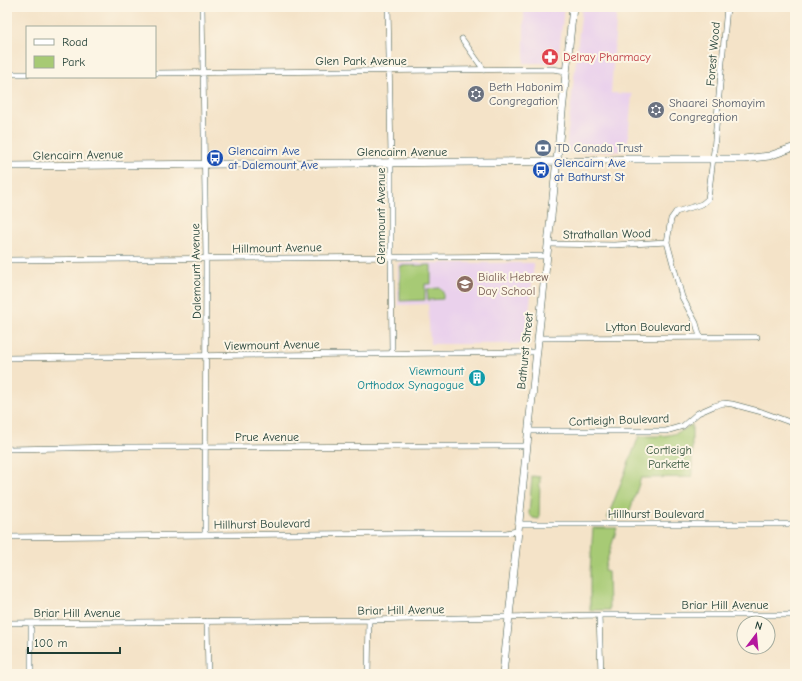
<svg xmlns="http://www.w3.org/2000/svg" width="802" height="681" viewBox="0 0 802 681" font-family="'Comic Neue',sans-serif">
	<rect width="100%" height="100%" fill="#fcf5e5"/>
	<filter id="ink" filterUnits="userSpaceOnUse"><feTurbulence type="fractalNoise" baseFrequency=".025" numOctaves="2"/><feDisplacementMap in="SourceGraphic" scale="8" xChannelSelector="R" yChannelSelector="G"/><feConvolveMatrix kernelMatrix="1 2 1 2 8 2 1 2 1" color-interpolation-filters="sRGB"/></filter>
	<filter id="wash" filterUnits="userSpaceOnUse"><feTurbulence type="fractalNoise" baseFrequency=".012" numOctaves="4" result="noise"/><feDisplacementMap in="SourceGraphic" scale="16" xChannelSelector="R" yChannelSelector="G"/><feGaussianBlur stdDeviation="0.9" result="paint"/><feColorMatrix in="noise" values="0 0 0 0 0 0 0 0 0 0 0 0 0 0 0 0 0 1.4 0 .05"/><feComposite in="paint" operator="in"/></filter>
	<g filter="url(#wash)">
		<rect width="100%" height="100%" fill="#f4e3c8"/>
		<path fill="#ead1ec" d="M 542,7 L 564,7 L 558,63 L 524,63 L 524,10 L 542,10 Z
			M 582,7 L 617,7 L 611,93 L 632,94 L 627,151 L 570,152 L 566,149 Z
			M 398,263 L 534,263 L 526,344 L 430,344 L 428,304 L 398,305 Z"/>
		<path fill="#a7ca74" stroke="#638454" d="M 431,265 L 431,284 L 425,284 L 425,300 L 400,301 L 400,266 Z
			M 440,288 L 443,292 L 443,299 L 428,300 L 427,289 Z
			M 692,424 L 692,477 L 641,478 L 627,519 L 607,519 L 639,436 C 660,436 675,438 692,424 Z
			M 532,476 L 540,477 L 539,519 L 533,518 L 529,514 Z
			M 593,528 L 617,528 L 604,570 L 608,571 L 609,610 L 590,610 L 590,571 Z"/>
	</g>
	<g filter="url(#ink)">
		<g fill="none" stroke-linecap="round" stroke-linejoin="round">
			<g stroke="#3f564a" stroke-width="6">
				<path id="street" d="M 202,7 L 206,259 L 205,535
					M 388,7 L 391,156 L 391,257 L 392,353
					M 462,39 L 484,70
					M 155,73 L 552,69 L 566,71
					M 7,74 L 27,74
					M 548,244 L 614,245 L 667,242
					M 7,260 L 547,256
					M 700,337 L 696,323 L 682,297 L 667,242 L 671,219 L 676,212 L 702,204 L 708,199 L 714,150 L 727,7
					M 538,338 L 757,337
					M 7,358 L 536,352
					M 529,431 L 666,431 L 683,426 L 698,413 L 714,406 L 724,403 L 732,404 L 762,412 L 795,424
					M 7,449 L 123,447 L 527,446
					M 518,524 L 795,524
					M 7,537 L 414,533 L 506,533 L 517,531
					M 599,615 L 601,674
					M 207,621 L 208,674
					M 7,623 L 369,620 L 599,615 L 795,615
					M 31,623 L 31,674
					M 368,674 L 369,620"/>
			</g>
			<g stroke="#3f564a" stroke-width="8">
				<path id="secondary" d="M 7,166 L 476,162 L 590,161 L 628,159 L 744,159 L 769,156 L 795,147
					M 503,674 L 573,7"/>
			</g>
			<use href="#street" stroke="#fff" stroke-width="5"/>
			<use href="#secondary" stroke="#fff" stroke-width="7"/>
		</g>
	</g>
	<defs>
		<g id="pharmacy-disc" transform="scale(0.9)"><circle r="9.5" fill="#e0444e" stroke="#fcf5e5"/><path d="M-2-6h4v4h4v4h-4v4h-4v-4h-4v-4h4Z" fill="#fff"/></g>
		<g id="synagogue-disc" transform="scale(0.9)"><circle r="9.5" fill="#6b7280" stroke="#fcf5e5"/><path d="M0-6.5L5.6 3.2H-5.6ZM0 6.5L5.6-3.2H-5.6Z" fill="#fff"/></g>
		<g id="bank-disc" transform="scale(0.9)"><circle r="9.5" fill="#5c6f8a" stroke="#fcf5e5"/><path d="M-6-4H6V4H-6ZM0-2.3a2.3 2.3 0 1 0 0 4.6a2.3 2.3 0 1 0 0-4.6Z" fill="#fff"/></g>
		<g id="bus-disc" transform="scale(0.9)"><circle r="9.5" fill="#1a4fb4" stroke="#fcf5e5"/><path d="M-5-6H5V4H4V6H2V4H-2V6H-4V4H-5ZM-3.5-4V0h7V-4ZM-3.5 1.2v1.5H-2V1.2ZM2 1.2v1.5H3.5V1.2Z" fill="#fff"/></g>
		<g id="school-disc" transform="scale(0.9)"><circle r="9.5" fill="#8d6e63" stroke="#fcf5e5"/><path d="M0-5L7-2L0 1L-7-2ZM-4 1L0 2.5L4 1V4Q0 6-4 4Z" fill="#fff"/></g>
		<g id="building-disc" transform="scale(0.9)"><circle r="9.5" fill="#0f9aa8" stroke="#fcf5e5"/><path d="M-4-6H4V6H1V3H-1V6H-4ZM-2.5-4.3h1.7v1.8h-1.7ZM.8-4.3h1.7v1.8H.8ZM-2.5-1h1.7V.8h-1.7ZM.8-1h1.7V.8H.8Z" fill="#fff"/></g>
	</defs>
	<g fill-rule="evenodd">
		<use href="#pharmacy-disc" x="550" y="57"/>
		<use href="#synagogue-disc" x="476" y="94"/>
		<use href="#synagogue-disc" x="656" y="110"/>
		<use href="#bank-disc" x="543" y="148"/>
		<use href="#bus-disc" x="215" y="158"/>
		<use href="#bus-disc" x="541" y="170"/>
		<use href="#school-disc" x="465" y="284"/>
		<use href="#building-disc" x="477" y="378"/>
	</g>
	<g text-anchor="middle" stroke-width="4" stroke-linejoin="round" paint-order="stroke">
		<g font-size="12" fill="#1f3d34" stroke="#fcf5e5">
			<text transform="translate(713 54) rotate(-85)" y="4">Forest Wood</text>
			<text x="361" y="65">Glen Park Avenue</text>
			<text x="402" y="156">Glencairn Avenue</text>
			<text transform="translate(78 155) rotate(-1)" y="4">Glencairn Avenue</text>
			<text transform="translate(381 216) rotate(-90)" y="4">Glenmount Avenue</text>
			<text transform="translate(607 234) rotate(-1)" y="4">Strathallan Wood</text>
			<text transform="translate(277 248) rotate(-1)" y="4">Hillmount Avenue</text>
			<text transform="translate(196 271) rotate(-91)" y="4">Dalemount Avenue</text>
			<text x="648" y="331">Lytton Boulevard</text>
			<text transform="translate(272 345) rotate(-1)" y="4">Viewmount Avenue</text>
			<text transform="translate(525 351) rotate(-84)" y="4">Bathurst Street</text>
			<text transform="translate(619 420) rotate(-2)" y="4">Cortleigh Boulevard</text>
			<text x="267" y="441">Prue Avenue</text>
			<text x="656" y="518">Hillhurst Boulevard</text>
			<text transform="translate(262 524) rotate(-1)" y="4">Hillhurst Boulevard</text>
			<text x="725" y="609">Briar Hill Avenue</text>
			<text transform="translate(401 610) rotate(-1)" y="4">Briar Hill Avenue</text>
			<text x="77" y="617">Briar Hill Avenue</text>
		</g>
		<g font-size="12" fill="#be3a42" stroke="#fcf5e5" text-anchor="start">
			<text x="563" y="61">Delray Pharmacy</text>
		</g>
		<g font-size="12" fill="#5b616d" stroke="#fcf5e5" text-anchor="start">
			<text x="489" y="91">Beth Habonim<tspan x="489" dy="14">Congregation</tspan></text>
			<text x="669" y="107">Shaarei Shomayim<tspan x="669" dy="14">Congregation</tspan></text>
		</g>
		<g font-size="12" fill="#4e5e75" stroke="#fcf5e5" text-anchor="start">
			<text x="556" y="152">TD Canada Trust</text>
		</g>
		<g font-size="12" fill="#164399" stroke="#fcf5e5" text-anchor="start">
			<text x="228" y="155">Glencairn Ave<tspan x="228" dy="14">at Dalemount Ave</tspan></text>
			<text x="554" y="167">Glencairn Ave<tspan x="554" dy="14">at Bathurst St</tspan></text>
		</g>
		<g font-size="12" fill="#785e54" stroke="#fcf5e5" text-anchor="start">
			<text x="478" y="281">Bialik Hebrew<tspan x="478" dy="14">Day School</tspan></text>
		</g>
		<g font-size="12" fill="#0d838f" stroke="#fcf5e5" text-anchor="end">
			<text x="464" y="375">Viewmount<tspan x="464" dy="14">Orthodox Synagogue</tspan></text>
		</g>
		<g font-size="12" fill="#3a5941" stroke="#fcf5e5">
			<text x="669" y="454">Cortleigh<tspan x="669" dy="14">Parkette</tspan></text>
		</g>
	</g>
	<rect width="802" height="681" fill="none" stroke="#fcf5e5" stroke-width="24"/>
	<rect x="26" y="26" width="130" height="52" fill="#fcf5e5" stroke="#a4ab9e"/>
	<rect x="34" y="39" width="20" height="6" fill="#ffffff" stroke="#a4ab9e"/>
	<text x="62" y="46" font-size="12" fill="#1f3d34">Road</text>
	<rect x="34" y="56" width="20" height="12" fill="#a7ca74" stroke="#a4ab9e"/>
	<text x="62" y="66" font-size="12" fill="#1f3d34">Park</text>
	<g transform="translate(756 635) rotate(16)"><circle r="19" fill="#fcf5e5" stroke="#a4ab9e"/>
	<path d="M0-3L7 15L0 10L-7 15Z" fill="#b5179e"/>
	<text y="-6" font-size="11" font-weight="bold" text-anchor="middle" fill="#1f3d34">N</text>
	</g>
	<path d="M28 647v6h92v-6" fill="none" stroke="#1f3d34" stroke-width="2"/>
	<text x="34" y="647" font-size="12" fill="#1f3d34" stroke="#fcf5e5" stroke-width="3" paint-order="stroke">100 m</text>
</svg>
